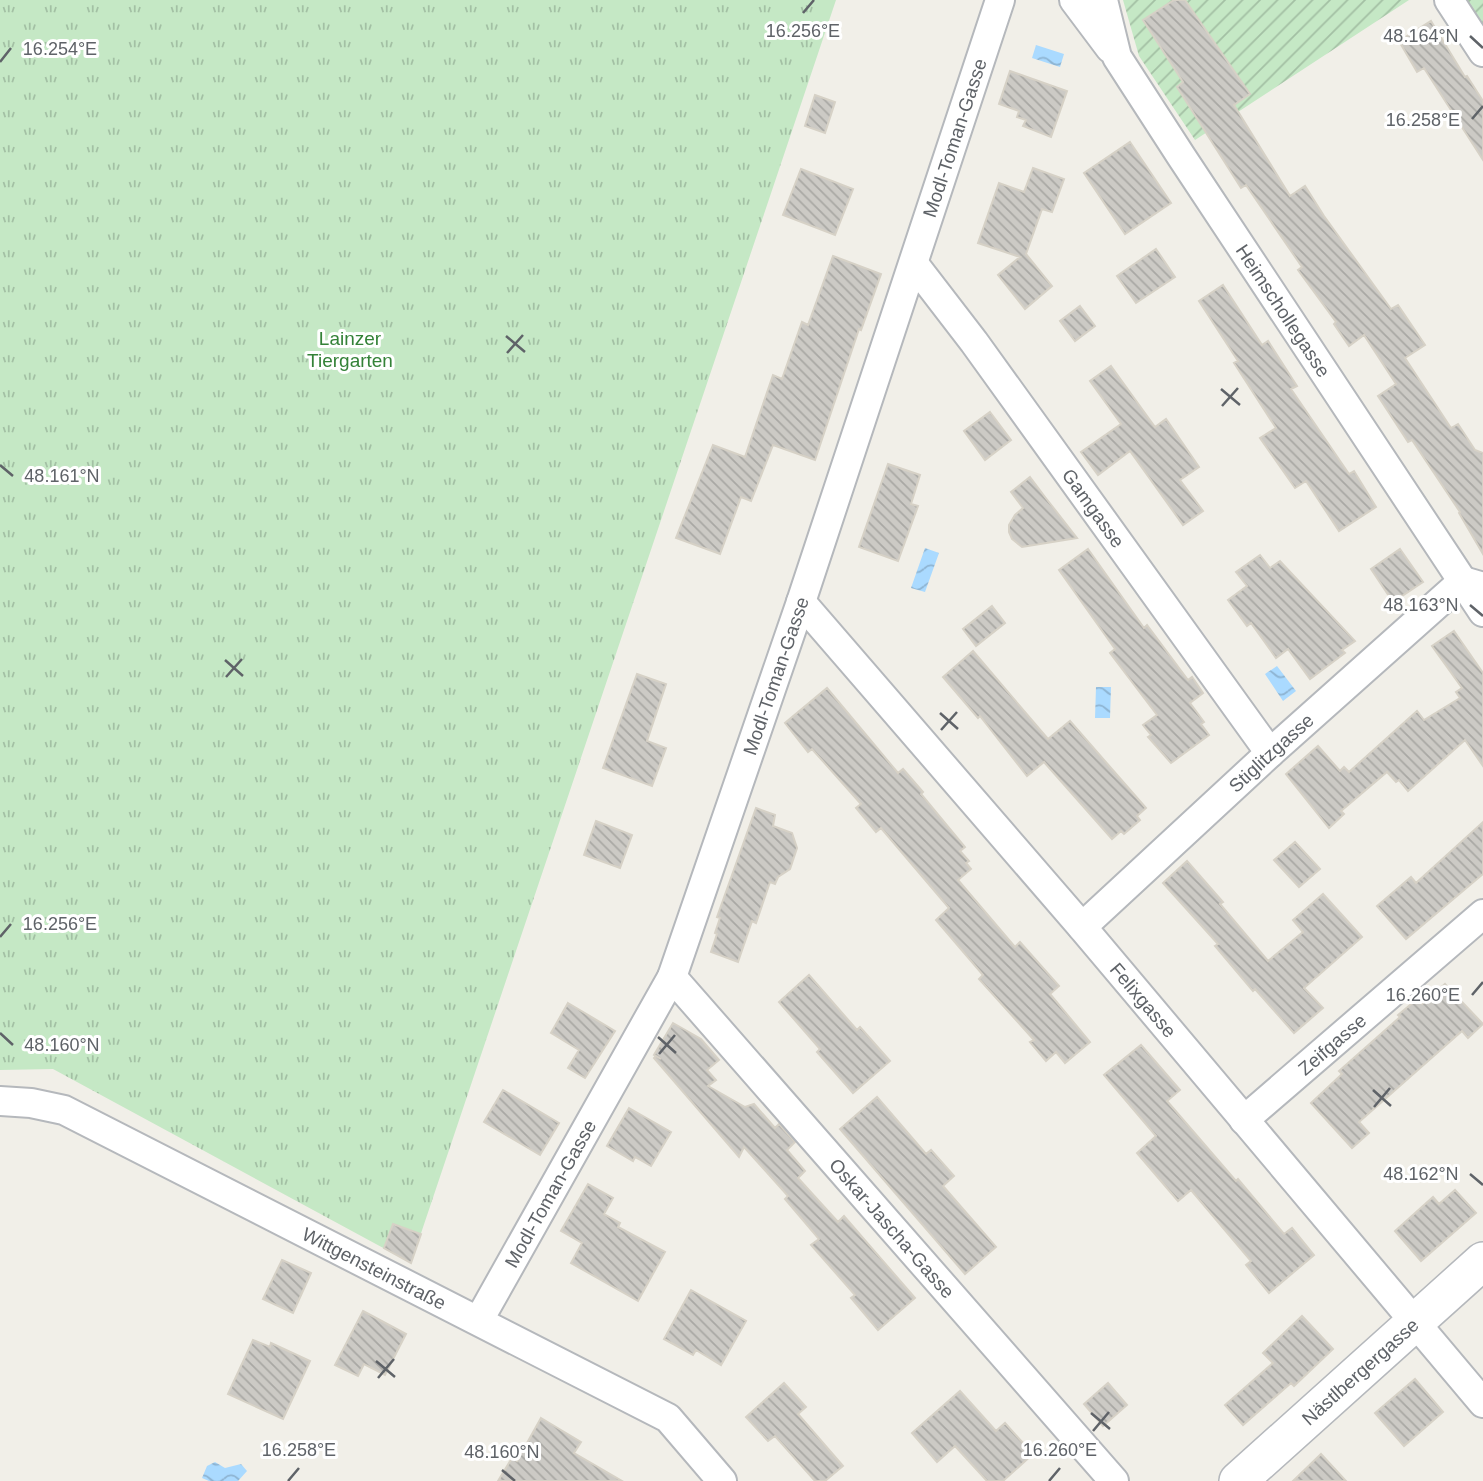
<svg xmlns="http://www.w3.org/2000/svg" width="1483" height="1481" viewBox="0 0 1483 1481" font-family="Arial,sans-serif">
	<defs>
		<pattern id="park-tufts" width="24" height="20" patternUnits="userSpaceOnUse" patternTransform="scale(1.75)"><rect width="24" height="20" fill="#c5e8c5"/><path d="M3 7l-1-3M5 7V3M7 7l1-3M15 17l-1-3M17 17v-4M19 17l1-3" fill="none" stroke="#a3c0a4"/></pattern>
		<pattern id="garden-furrows" width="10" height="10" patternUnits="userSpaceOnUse" patternTransform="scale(1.75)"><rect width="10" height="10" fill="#c5e8c5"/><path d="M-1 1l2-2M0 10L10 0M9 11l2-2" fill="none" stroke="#a3c0a4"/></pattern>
		<pattern id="water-waves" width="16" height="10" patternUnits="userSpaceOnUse" patternTransform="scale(1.75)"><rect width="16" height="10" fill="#aadaff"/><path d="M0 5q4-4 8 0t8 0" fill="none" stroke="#8eb4d2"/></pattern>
		<pattern id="building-back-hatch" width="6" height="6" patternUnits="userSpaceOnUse" patternTransform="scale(1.75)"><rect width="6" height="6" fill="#cccac5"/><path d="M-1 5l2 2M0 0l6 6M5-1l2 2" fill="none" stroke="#a9a8a4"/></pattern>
	</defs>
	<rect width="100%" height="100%" fill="#f1efe8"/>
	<path fill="url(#park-tufts)" d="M 0,0 L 836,0 L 411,1263 L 53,1069 L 0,1070 Z"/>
	<path fill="url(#garden-furrows)" d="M 1123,0 L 1409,0 L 1195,140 L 1139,56 Z
		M 1465,0 L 1483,0 L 1483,28 Z"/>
	<path fill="url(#water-waves)" d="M 1036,45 L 1064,54 L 1060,67 L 1032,58 Z
		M 925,548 L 939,553 L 925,592 L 911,588 Z
		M 1277,666 L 1296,691 L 1283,701 L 1265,674 Z
		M 1096,687 L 1111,687 L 1110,718 L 1095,718 Z
		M 215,1462 L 225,1468 L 241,1464 L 247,1471 L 238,1481 L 209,1481 L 202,1478 L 207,1466 Z"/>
	<path fill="url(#building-back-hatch)" stroke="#d6d1c6" stroke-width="2" d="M 1174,0 L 1185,0 L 1250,94 L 1234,105 L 1290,196 L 1305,186 L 1324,216 L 1391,309 L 1398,305 L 1425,345 L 1405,358 L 1451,428 L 1458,424 L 1475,450 L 1483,453 L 1483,554 L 1459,513 L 1460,512 L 1412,440 L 1408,442 L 1378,396 L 1396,384 L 1364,335 L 1349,346 L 1334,324 L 1336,322 L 1298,270 L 1302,267 L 1246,185 L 1241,188 L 1177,87 L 1183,82 L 1143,20 Z
		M 1431,21 L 1465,77 L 1467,76 L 1483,101 L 1483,160 L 1424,68 L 1417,72 L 1399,41 Z
		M 1010,71 L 1067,91 L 1051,137 L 1023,126 L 1026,120 L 1017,117 L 1019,111 L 999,104 Z
		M 815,95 L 835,102 L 825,133 L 805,126 Z
		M 1130,142 L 1171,203 L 1125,234 L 1084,173 Z
		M 1033,168 L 1064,179 L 1052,212 L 1042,209 L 1026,254 L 1052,286 L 1025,309 L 998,275 L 1020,257 L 978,243 L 999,183 L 1024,192 Z
		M 801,169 L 853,189 L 835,235 L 783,215 Z
		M 1156,249 L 1175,277 L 1136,303 L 1117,276 Z
		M 833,256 L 881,274 L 861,330 L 859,329 L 815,460 L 773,445 L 751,501 L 741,497 L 720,554 L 676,538 L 713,445 L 745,457 L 773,375 L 782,379 L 802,322 L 808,325 Z
		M 1223,285 L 1262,345 L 1268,341 L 1297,386 L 1291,389 L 1349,474 L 1354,471 L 1376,507 L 1339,531 L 1306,481 L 1295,488 L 1260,438 L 1276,428 L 1234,363 L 1238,361 L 1199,301 Z
		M 1080,306 L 1095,326 L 1075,341 L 1060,321 Z
		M 1111,366 L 1155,427 L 1166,419 L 1199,467 L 1180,480 L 1203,511 L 1183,525 L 1130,451 L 1098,475 L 1081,452 L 1121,424 L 1090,381 Z
		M 990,412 L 1011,440 L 985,460 L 964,431 Z
		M 888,464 L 920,475 L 911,504 L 918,506 L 898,561 L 859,547 Z
		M 1030,477 L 1045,497 L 1077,538 L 1022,547 L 1012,539 L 1009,532 L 1009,525 L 1015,515 L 1023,508 L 1011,492 Z
		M 1088,549 L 1144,628 L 1147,625 L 1188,680 L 1192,677 L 1203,693 L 1190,703 L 1204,722 L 1201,724 L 1209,735 L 1171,763 L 1148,737 L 1151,735 L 1143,725 L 1157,715 L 1110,653 L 1115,649 L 1059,570 Z
		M 1400,549 L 1423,582 L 1393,602 L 1371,569 Z
		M 1260,555 L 1270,568 L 1280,561 L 1355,641 L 1342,650 L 1345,653 L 1310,679 L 1288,649 L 1276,658 L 1251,623 L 1247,626 L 1228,600 L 1247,586 L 1236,572 Z
		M 992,606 L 1005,623 L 976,646 L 963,629 Z
		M 1454,631 L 1483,673 L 1483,766 L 1465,740 L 1408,791 L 1399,780 L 1396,782 L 1387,772 L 1341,811 L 1344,814 L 1329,828 L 1286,774 L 1318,746 L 1340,771 L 1344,767 L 1349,772 L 1417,711 L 1424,720 L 1460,698 L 1456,692 L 1462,688 L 1432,646 Z
		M 973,651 L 1048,739 L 1070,721 L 1146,808 L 1137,816 L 1140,820 L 1124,834 L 1121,831 L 1112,839 L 1044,762 L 1027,776 L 980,716 L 978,718 L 943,677 Z
		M 637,674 L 666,684 L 647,741 L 666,748 L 652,786 L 603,768 Z
		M 827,688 L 898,773 L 903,769 L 923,792 L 921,794 L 965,847 L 960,851 L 969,861 L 966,863 L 971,869 L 958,880 L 1015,947 L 1020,942 L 1059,986 L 1050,994 L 1090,1042 L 1065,1063 L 1056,1052 L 1046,1061 L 1030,1042 L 1034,1040 L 979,979 L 983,975 L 936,920 L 949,908 L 881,828 L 876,832 L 856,808 L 861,804 L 812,749 L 808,752 L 785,723 Z
		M 756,808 L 775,815 L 773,826 L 792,833 L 797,848 L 790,869 L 778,877 L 775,884 L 770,882 L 756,923 L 752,921 L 738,962 L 711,952 L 717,934 L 715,933 L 720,918 L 717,917 Z
		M 596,821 L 632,835 L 620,868 L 584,855 Z
		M 1483,822 L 1483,874 L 1406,939 L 1377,906 L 1411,877 L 1416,883 Z
		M 1295,842 L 1320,869 L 1299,887 L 1274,860 Z
		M 1187,861 L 1223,902 L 1220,904 L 1268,961 L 1303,932 L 1293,920 L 1323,894 L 1362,937 L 1304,988 L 1323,1008 L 1294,1033 L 1255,989 L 1253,991 L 1215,946 L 1218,944 L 1163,883 Z
		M 809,975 L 857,1030 L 860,1027 L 890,1061 L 853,1093 L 817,1052 L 820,1049 L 779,1002 Z
		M 1445,984 L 1483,1024 L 1468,1038 L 1462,1031 L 1359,1122 L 1369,1133 L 1352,1148 L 1311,1103 L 1342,1074 L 1339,1071 L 1400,1017 L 1398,1015 L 1417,999 L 1422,1004 Z
		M 568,1003 L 615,1031 L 585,1078 L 568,1068 L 579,1050 L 551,1033 Z
		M 673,1023 L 701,1039 L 719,1060 L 707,1070 L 716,1080 L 708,1086 L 745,1107 L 754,1104 L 775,1128 L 779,1124 L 795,1142 L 787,1150 L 805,1171 L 798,1178 L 838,1222 L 844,1216 L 915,1298 L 878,1330 L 851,1298 L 855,1295 L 811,1245 L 819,1239 L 785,1199 L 788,1196 L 744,1147 L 739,1157 L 654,1058 L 656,1056 L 661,1059 L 654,1055 Z
		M 1141,1045 L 1180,1090 L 1167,1101 L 1236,1181 L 1238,1179 L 1284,1234 L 1292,1228 L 1314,1255 L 1269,1293 L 1246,1265 L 1251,1261 L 1191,1190 L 1178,1201 L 1137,1153 L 1156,1136 L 1104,1075 Z
		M 503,1090 L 559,1123 L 540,1155 L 484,1122 Z
		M 877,1097 L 926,1154 L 931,1150 L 954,1176 L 943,1186 L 996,1247 L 965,1274 L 840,1129 Z
		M 629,1108 L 671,1132 L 651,1166 L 635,1157 L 633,1161 L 607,1146 Z
		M 588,1184 L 613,1198 L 604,1214 L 620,1223 L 618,1227 L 665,1252 L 638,1301 L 571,1263 L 582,1243 L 561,1231 Z
		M 1455,1190 L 1476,1213 L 1421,1261 L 1395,1231 L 1433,1197 L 1439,1204 Z
		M 393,1224 L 421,1234 L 411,1263 L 384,1248 Z
		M 282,1260 L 311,1273 L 293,1313 L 263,1299 Z
		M 691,1290 L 746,1321 L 721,1365 L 696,1350 L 693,1355 L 664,1339 Z
		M 363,1311 L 406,1334 L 385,1375 L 364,1364 L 358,1376 L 335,1365 Z
		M 1302,1316 L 1333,1349 L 1294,1386 L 1291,1383 L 1243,1425 L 1225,1405 L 1273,1363 L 1263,1353 Z
		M 253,1340 L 270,1347 L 271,1343 L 310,1361 L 283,1419 L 228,1394 Z
		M 1415,1379 L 1443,1412 L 1404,1446 L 1375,1413 Z
		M 784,1383 L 806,1407 L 798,1414 L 843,1466 L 825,1481 L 815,1481 L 775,1436 L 768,1441 L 746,1417 Z
		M 1108,1383 L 1127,1405 L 1103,1426 L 1084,1404 Z
		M 960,1391 L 996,1431 L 1005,1423 L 1033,1454 L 1003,1481 L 987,1481 L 955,1446 L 937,1462 L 912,1433 Z
		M 541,1418 L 581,1442 L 574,1453 L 622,1481 L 498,1481 L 512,1458 L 517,1461 Z
		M 1321,1454 L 1346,1481 L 1293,1481 Z"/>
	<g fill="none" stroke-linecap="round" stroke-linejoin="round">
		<g stroke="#b5b8bc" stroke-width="32">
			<g id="minor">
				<path d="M 1074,0 L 1110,48"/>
				<path id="s1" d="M 1103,0 L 1117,57 L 1181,156 L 1483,612"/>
				<path d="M 1449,0 L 1483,52"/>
				<path id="s2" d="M 914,264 L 974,342 L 1270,753"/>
				<path id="s3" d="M 801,602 L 1082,927 L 1483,1403"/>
				<path id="s4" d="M 1082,927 L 1270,753 L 1463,581 L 1480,586"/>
				<path id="s5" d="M 672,977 L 1114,1481"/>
				<path id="s6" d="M 0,1101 L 31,1103 L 64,1110 L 668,1418 L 722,1481"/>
				<path id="s7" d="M 1244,1120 L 1483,914"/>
				<path id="s8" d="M 479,1320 L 672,977 L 801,602 L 1000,0"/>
			</g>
		</g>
		<g stroke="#b5b8bc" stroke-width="40">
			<g id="tertiary">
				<path id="s9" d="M 1238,1481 L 1483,1261"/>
			</g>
		</g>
		<use href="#minor" stroke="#fff" stroke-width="28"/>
		<use href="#tertiary" stroke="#fff" stroke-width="37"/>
	</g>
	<path fill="none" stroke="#5f6368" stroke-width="2.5" d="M 803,13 L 814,0M 1470,36 L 1483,48M 0,62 L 11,48M 1472,119 L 1483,106M 506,336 L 525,352M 507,353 L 523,335M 1221,389 L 1240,405M 1222,406 L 1238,388M 0,465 L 13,476M 1470,605 L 1483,616M 225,660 L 243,676M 226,677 L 242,659M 940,713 L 958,729M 941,730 L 957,712M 0,937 L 11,924M 1472,995 L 1483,982M 0,1033 L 13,1045M 658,1037 L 676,1053M 659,1054 L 675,1035M 1373,1090 L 1391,1106M 1374,1107 L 1390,1088M 1470,1174 L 1483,1185M 376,1361 L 395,1377M 378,1378 L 394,1359M 1091,1413 L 1110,1429M 1093,1431 L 1109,1412M 502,1470 L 515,1481M 288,1481 L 299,1468M 1049,1481 L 1060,1468"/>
	<g text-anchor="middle" stroke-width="6" stroke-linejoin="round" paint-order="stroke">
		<g font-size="19" fill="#5f6368" stroke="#fff">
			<text dy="7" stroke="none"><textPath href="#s8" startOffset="1279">Modl-Toman-Gasse</textPath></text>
			<text dy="7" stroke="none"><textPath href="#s1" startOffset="362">Heimschollegasse</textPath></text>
			<text dy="7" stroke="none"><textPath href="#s2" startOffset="303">Gamgasse</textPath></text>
			<text dy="7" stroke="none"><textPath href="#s8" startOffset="712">Modl-Toman-Gasse</textPath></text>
			<text dy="7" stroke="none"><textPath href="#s4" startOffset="257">Stiglitzgasse</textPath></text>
			<text dy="7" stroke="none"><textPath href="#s3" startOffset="525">Felixgasse</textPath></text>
			<text dy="7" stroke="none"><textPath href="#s7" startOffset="116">Zeifgasse</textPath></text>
			<text dy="7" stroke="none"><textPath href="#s8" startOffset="145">Modl-Toman-Gasse</textPath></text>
			<text dy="7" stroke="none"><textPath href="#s5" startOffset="334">Oskar-Jascha-Gasse</textPath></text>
			<text dy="7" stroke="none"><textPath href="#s6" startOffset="413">Wittgensteinstraße</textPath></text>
			<text dy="7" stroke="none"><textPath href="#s9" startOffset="164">Nästlbergergasse</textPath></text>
		</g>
		<g font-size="19" fill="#348238" stroke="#fff">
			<text x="350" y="345">Lainzer<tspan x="350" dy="22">Tiergarten</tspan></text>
		</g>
	</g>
	<g font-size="18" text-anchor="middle" fill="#5f6368" stroke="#fff" stroke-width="6" stroke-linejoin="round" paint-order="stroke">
		<text x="803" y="37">16.256°E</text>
		<text x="1421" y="42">48.164°N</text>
		<text x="60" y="55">16.254°E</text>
		<text x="1423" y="126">16.258°E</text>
		<text x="62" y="482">48.161°N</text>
		<text x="1421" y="611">48.163°N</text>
		<text x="60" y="930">16.256°E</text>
		<text x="1423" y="1001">16.260°E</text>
		<text x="62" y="1051">48.160°N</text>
		<text x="1421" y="1180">48.162°N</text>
		<text x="299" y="1456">16.258°E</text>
		<text x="1060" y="1456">16.260°E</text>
		<text x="502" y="1458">48.160°N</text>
	</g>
</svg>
